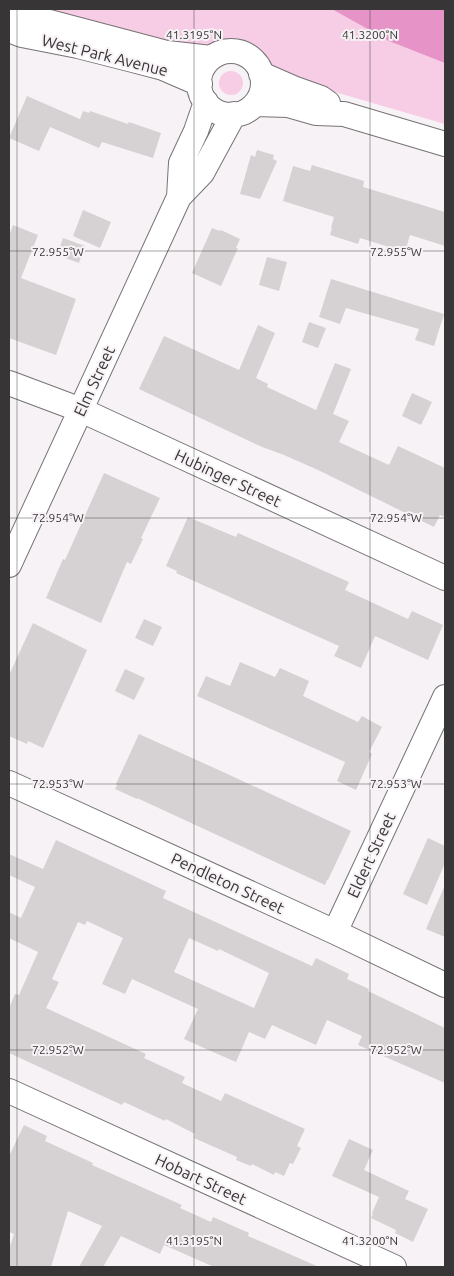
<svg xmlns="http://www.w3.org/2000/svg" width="454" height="1276" viewBox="0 0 454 1276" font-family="Ubuntu,sans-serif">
	<rect width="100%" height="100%" fill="#f7f2f5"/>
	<path fill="#f7cce5" d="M 34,9 L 445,9 L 445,124 L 283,77 C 277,72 270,67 264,62 C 262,59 260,55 257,52 C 239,35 209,48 188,48 Z
		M219 83a12 12 0 1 1 24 0a12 12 0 1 1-24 0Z"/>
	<path fill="#e693c7" d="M 332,9 L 445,9 L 445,63 L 389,41 Z"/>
	<path fill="#d6d2d4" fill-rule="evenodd" d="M 27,96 L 80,119 L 83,111 L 89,113 L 90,111 L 128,124 L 129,122 L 161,133 L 153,158 L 102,142 L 99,148 L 50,127 L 39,151 L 9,138 Z
		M 257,150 L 274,155 L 273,159 L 277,161 L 260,199 L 240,194 L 251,155 L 255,157 Z
		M 312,165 L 364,181 L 363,187 L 445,212 L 445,246 L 410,235 L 405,252 L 360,238 L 358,244 L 330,235 L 332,228 L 331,228 L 334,217 L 283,201 L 293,166 L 310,171 Z
		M 83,210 L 111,222 L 100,248 L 73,236 Z
		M 13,225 L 38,235 L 21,278 L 76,299 L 56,355 L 9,338 L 9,236 Z
		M 212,228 L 220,231 L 221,230 L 240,239 L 236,248 L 238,248 L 221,286 L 192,273 Z
		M 63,238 L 85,246 L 79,263 L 57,255 Z
		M 267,257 L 287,262 L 279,291 L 259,285 Z
		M 331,279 L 444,314 L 434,346 L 415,340 L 419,329 L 346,308 L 340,324 L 319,317 Z
		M 309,322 L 326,328 L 318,348 L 302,342 Z
		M 258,325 L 275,333 L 256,378 L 268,384 L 267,387 L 316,410 L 335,363 L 351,369 L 333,414 L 349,421 L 339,442 L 389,465 L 398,446 L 445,468 L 445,517 L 440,515 L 434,527 L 318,470 L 284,455 L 262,447 L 139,389 L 164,336 L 239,370 Z
		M 412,393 L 432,402 L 421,425 L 402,416 Z
		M 104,473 L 160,498 L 141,538 L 143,539 L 131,564 L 127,562 L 101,623 L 46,598 L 63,559 L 65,560 Z
		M 188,517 L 236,537 L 238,533 L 349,582 L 345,590 L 408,619 L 412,611 L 443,625 L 428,660 L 375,636 L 361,668 L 334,656 L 339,646 L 176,573 L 177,571 L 166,566 Z
		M 144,619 L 162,627 L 153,646 L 135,638 Z
		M 33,623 L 87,650 L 43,748 L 28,741 L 27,744 L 9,736 L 9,675 Z
		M 240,662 L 275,677 L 280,668 L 309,681 L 303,696 L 358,722 L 362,716 L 382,727 L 369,752 L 372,754 L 356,790 L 337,781 L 345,762 L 197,696 L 206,676 L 230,686 Z
		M 125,669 L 145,678 L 134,700 L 115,691 Z
		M 139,734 L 221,771 L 351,831 L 328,880 L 327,880 L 325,885 L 137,798 L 137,799 L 115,789 L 117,785 L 116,784 Z
		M 428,838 L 445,846 L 445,863 L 427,905 L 403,894 Z
		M 56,840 L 166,891 L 163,898 L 312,966 L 316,958 L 349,974 L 347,979 L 369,989 L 368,991 L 445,1028 L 445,1083 L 358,1045 L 362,1036 L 327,1020 L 316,1045 L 272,1025 L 265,1039 L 249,1032 L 236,1062 L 204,1048 L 184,1039 L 198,1009 L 132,979 L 125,994 L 102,984 L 123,938 L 87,921 L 85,925 L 78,922 L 52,979 L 59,982 L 46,1008 L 146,1054 L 144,1058 L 185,1077 L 182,1083 L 221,1101 L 225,1093 L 305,1129 L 297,1146 L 301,1148 L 293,1164 L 290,1163 L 284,1176 L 275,1172 L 274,1175 L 252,1164 L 251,1166 L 236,1160 L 237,1157 L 194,1138 L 195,1134 L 166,1119 L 165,1121 L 124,1102 L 122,1105 L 9,1053 L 9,1008 L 15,994 L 19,995 L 38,952 L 9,938 L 9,912 L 21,918 L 35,887 L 9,875 L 9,854 L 43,869 ZM 189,938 L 218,951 L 219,949 L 269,973 L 254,1008 L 174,972 Z
		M 445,885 L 445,937 L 426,929 Z
		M 24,1125 L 47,1136 L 45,1141 L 93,1163 L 92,1165 L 182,1205 L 180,1208 L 211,1222 L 213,1217 L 249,1233 L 248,1236 L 319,1267 L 214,1267 L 164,1245 L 160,1254 L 121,1236 L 103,1267 L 79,1267 L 102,1226 L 68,1211 L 51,1267 L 9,1267 L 9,1249 L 14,1234 L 9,1232 L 9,1156 Z
		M 349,1139 L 373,1150 L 364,1170 L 409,1191 L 405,1199 L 428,1209 L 413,1242 L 395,1233 L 396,1230 L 371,1218 L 373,1214 L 372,1213 L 379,1197 L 332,1176 Z"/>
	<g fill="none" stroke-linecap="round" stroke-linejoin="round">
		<g stroke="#767375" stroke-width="26">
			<path id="minor" d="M 9,20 L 25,18 L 46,21 L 167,53 L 211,58
				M 9,30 L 22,35 L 78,46 L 129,59 L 163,68 L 200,84
				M199 83a32 32 0 1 1 64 0a32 32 0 1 1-64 0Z
				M 261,74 L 293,88 L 321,98 L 328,103
				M 255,104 L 288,105 L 316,113 L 344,114 L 445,144
				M 179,197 L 181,163 L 196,131 L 206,102
				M 9,383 L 81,410 L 445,578
				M 9,565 L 179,197 L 202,173 L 234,114
				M 9,783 L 335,932 L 445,985
				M 335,932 L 445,697
				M 9,1091 L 394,1267"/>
		</g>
		<use href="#minor" stroke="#fff" stroke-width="24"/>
	</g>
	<path fill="none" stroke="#373536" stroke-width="1" stroke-opacity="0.45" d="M 17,9 L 17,1267M 194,9 L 194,1267M 370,9 L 370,1267M 9,251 L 445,251M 9,518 L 445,518M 9,784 L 445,784M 9,1050 L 445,1050"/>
	<g text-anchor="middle" stroke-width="4" stroke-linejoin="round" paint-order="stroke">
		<g font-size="16" fill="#373536" stroke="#f7f2f5">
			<text transform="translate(105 55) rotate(14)" y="6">West Park Avenue</text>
			<text transform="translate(94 381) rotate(-65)" y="6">Elm Street</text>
			<text transform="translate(228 478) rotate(25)" y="6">Hubinger Street</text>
			<text transform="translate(371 855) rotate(-65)" y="6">Eldert Street</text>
			<text transform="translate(228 883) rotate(25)" y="6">Pendleton Street</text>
			<text transform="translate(201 1179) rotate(25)" y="6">Hobart Street</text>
		</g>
	</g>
	<g font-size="12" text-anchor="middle" fill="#373536" stroke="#f7f2f5" stroke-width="4" stroke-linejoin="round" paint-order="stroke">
		<text x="194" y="39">41.3195°N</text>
		<text x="370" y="39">41.3200°N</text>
		<text x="396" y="256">72.955°W</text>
		<text x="58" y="256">72.955°W</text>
		<text x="58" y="522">72.954°W</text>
		<text x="396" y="522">72.954°W</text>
		<text x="58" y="788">72.953°W</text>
		<text x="396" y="788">72.953°W</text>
		<text x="396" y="1054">72.952°W</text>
		<text x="58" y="1054">72.952°W</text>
		<text x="194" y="1245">41.3195°N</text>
		<text x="370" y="1245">41.3200°N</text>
	</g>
	<rect width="454" height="1276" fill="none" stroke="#373536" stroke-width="20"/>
</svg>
